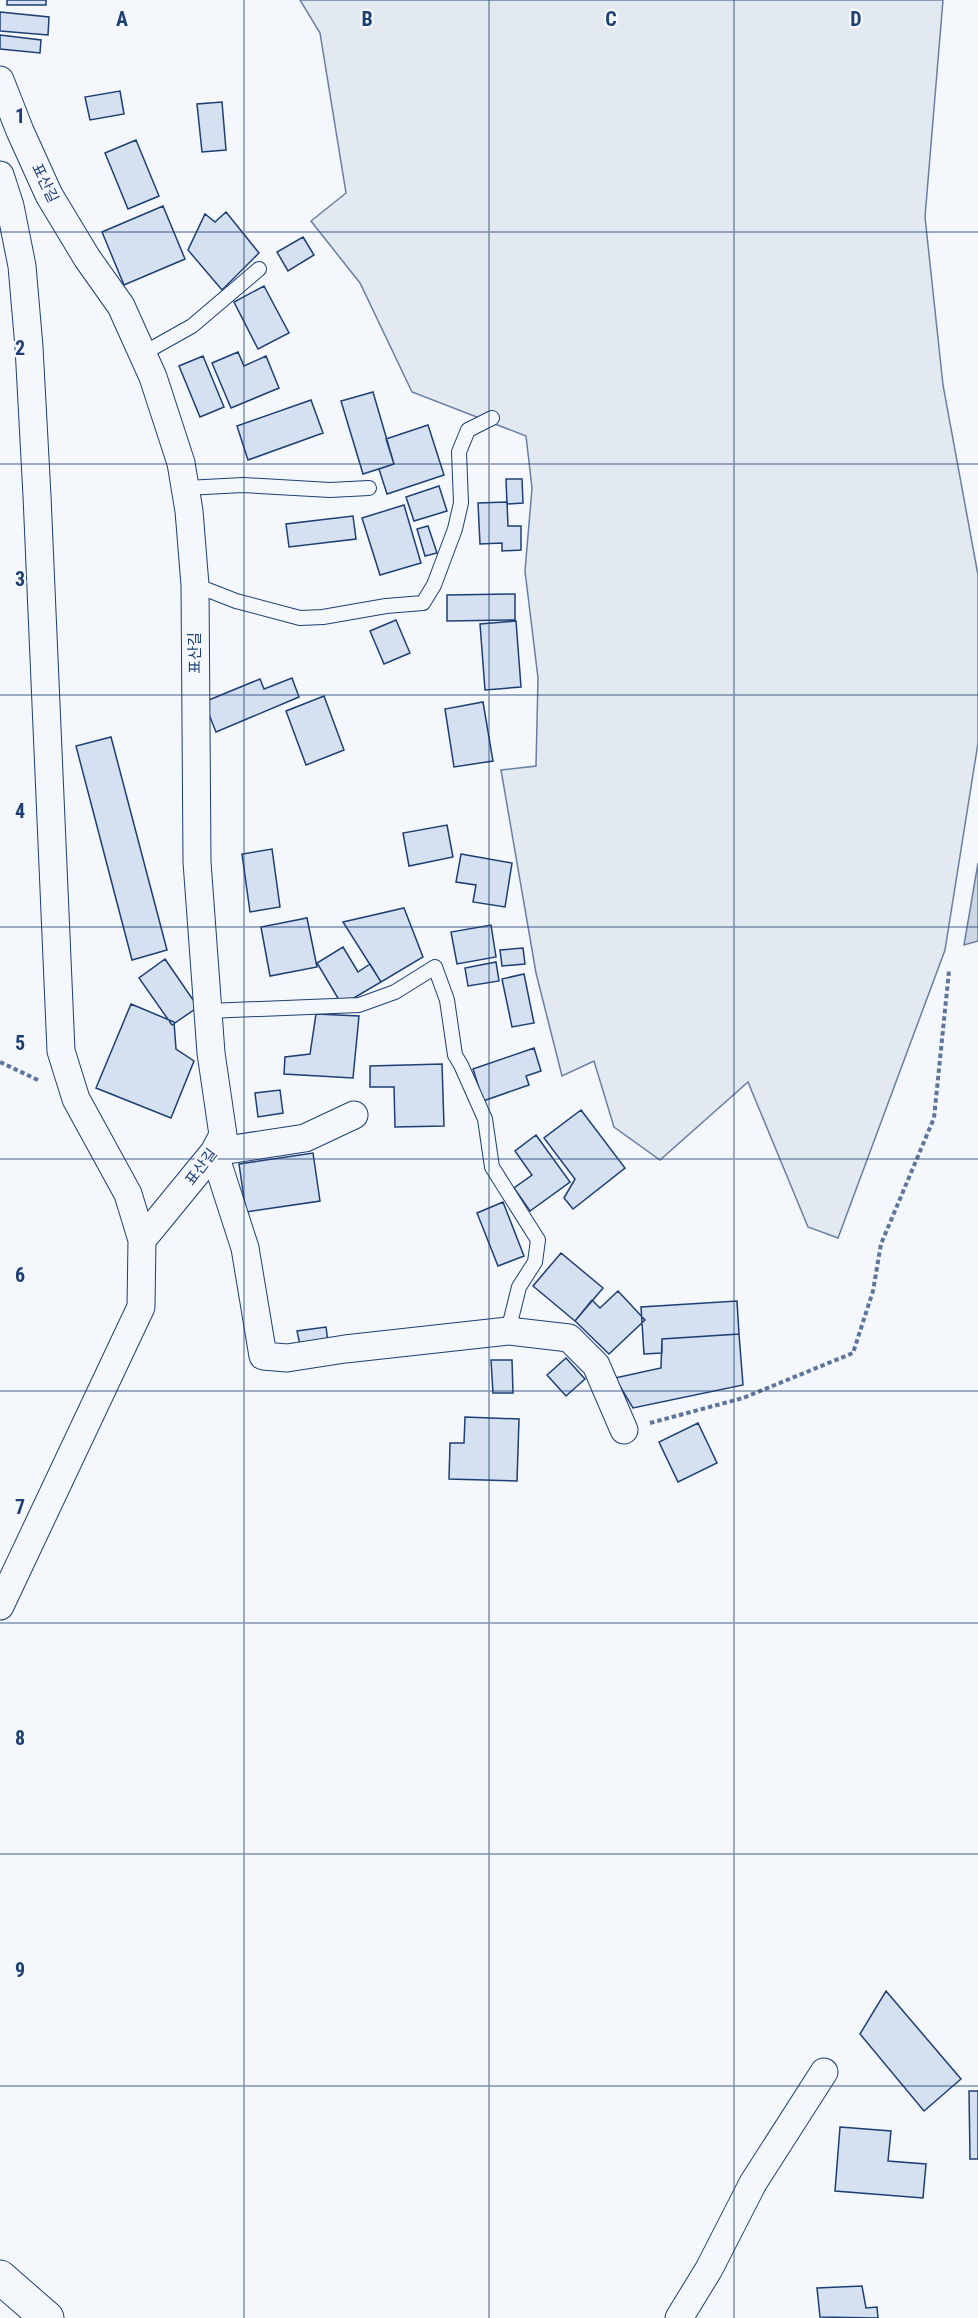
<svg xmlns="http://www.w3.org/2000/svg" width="978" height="2318" viewBox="0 0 978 2318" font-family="'Roboto Condensed','Noto Sans KR',sans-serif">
	<rect width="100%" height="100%" fill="#f4f7fb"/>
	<path fill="#e3e9f0" stroke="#687fa3" stroke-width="1.5" d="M 300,0 L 943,0 L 925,217 L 943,385 L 978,575 L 978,743 L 945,950 L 838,1238 L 808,1227 L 748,1082 L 660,1160 L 614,1127 L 594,1061 L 562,1076 L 536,973 L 501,770 L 536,766 L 538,678 L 525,571 L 532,488 L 526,436 L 412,392 L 360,283 L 311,221 L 346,193 L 320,33 Z"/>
	<path fill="#cfd7e4" stroke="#687fa3" stroke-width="1.5" d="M 978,863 L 978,941 L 964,945 Z"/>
	<path fill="#d5e0f0" stroke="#1d3f73" stroke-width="1.5" d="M 7,0 L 46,0 L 46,5 L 7,5 Z
		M 0,12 L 49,17 L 48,35 L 0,31 Z
		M 0,35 L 41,40 L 40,53 L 0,49 Z
		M 120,91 L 124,114 L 90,120 L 85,97 Z
		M 222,102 L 226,150 L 202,152 L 197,104 Z
		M 136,140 L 159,196 L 128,209 L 105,153 Z
		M 163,206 L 185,259 L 124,285 L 102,232 Z
		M 226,212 L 259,253 L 222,290 L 188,250 L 205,214 L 215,222 Z
		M 303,237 L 314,255 L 288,271 L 277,252 Z
		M 264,286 L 289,333 L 258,349 L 234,302 Z
		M 238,352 L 244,366 L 266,356 L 279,388 L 231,408 L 212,363 Z
		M 203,356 L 224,407 L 200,417 L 179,366 Z
		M 373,392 L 394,464 L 363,474 L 341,401 Z
		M 311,400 L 323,433 L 248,460 L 237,426 Z
		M 428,425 L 444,475 L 387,494 L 379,469 L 394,464 L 386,439 Z
		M 506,479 L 522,479 L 523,503 L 507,504 Z
		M 439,486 L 447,511 L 414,521 L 406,497 Z
		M 507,502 L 508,526 L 521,526 L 521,550 L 502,551 L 502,543 L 480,544 L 478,503 Z
		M 404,505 L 421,563 L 380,575 L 362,518 Z
		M 353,516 L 356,539 L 289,547 L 286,524 Z
		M 428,526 L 437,553 L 425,556 L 417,529 Z
		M 515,594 L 515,620 L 447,621 L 447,595 Z
		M 396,620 L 410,653 L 384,664 L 370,631 Z
		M 516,621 L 521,687 L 485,690 L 480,624 Z
		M 292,678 L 299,697 L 216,732 L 204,702 L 260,679 L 264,689 Z
		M 324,696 L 344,750 L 306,765 L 286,711 Z
		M 483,702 L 493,761 L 454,767 L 445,709 Z
		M 111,737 L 167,950 L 132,960 L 76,746 Z
		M 447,825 L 453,857 L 409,866 L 403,833 Z
		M 272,849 L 280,907 L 250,912 L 242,854 Z
		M 461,854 L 512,863 L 505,907 L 473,902 L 476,885 L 456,882 Z
		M 404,908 L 423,957 L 381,982 L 343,922 Z
		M 307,918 L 317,967 L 270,976 L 261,927 Z
		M 491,925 L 496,957 L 457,964 L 451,932 Z
		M 343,947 L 358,972 L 370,964 L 381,982 L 342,1005 L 317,963 Z
		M 523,948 L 525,964 L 502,966 L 500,950 Z
		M 165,959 L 198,1007 L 172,1025 L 139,978 Z
		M 496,962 L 499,981 L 468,986 L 465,968 Z
		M 524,974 L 534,1023 L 512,1027 L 502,979 Z
		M 131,1004 L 174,1022 L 176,1049 L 194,1061 L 171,1118 L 96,1088 Z
		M 316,1014 L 359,1016 L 353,1078 L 284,1074 L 285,1057 L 310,1054 Z
		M 534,1048 L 541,1071 L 526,1076 L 529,1085 L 483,1101 L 473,1069 Z
		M 442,1064 L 444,1126 L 395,1127 L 394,1087 L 370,1087 L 370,1066 Z
		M 280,1090 L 283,1113 L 258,1117 L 255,1093 Z
		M 581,1110 L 625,1168 L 573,1209 L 564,1198 L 575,1179 L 544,1138 Z
		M 536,1135 L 570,1182 L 530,1211 L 514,1188 L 532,1175 L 515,1151 Z
		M 313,1153 L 320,1201 L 246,1212 L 239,1164 Z
		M 503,1202 L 524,1256 L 498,1266 L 477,1213 Z
		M 561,1253 L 603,1288 L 575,1321 L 533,1286 Z
		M 618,1291 L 645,1320 L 609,1354 L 575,1321 L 592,1300 L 600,1308 Z
		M 737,1301 L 739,1334 L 662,1339 L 662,1353 L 644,1354 L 641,1307 Z
		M 326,1327 L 328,1342 L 300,1345 L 297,1331 Z
		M 739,1334 L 743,1385 L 633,1408 L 615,1378 L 661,1368 L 662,1339 Z
		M 566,1358 L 585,1379 L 566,1396 L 547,1375 Z
		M 491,1360 L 512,1360 L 513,1393 L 493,1393 Z
		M 465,1417 L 519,1419 L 517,1481 L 449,1479 L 450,1443 L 464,1443 Z
		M 698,1423 L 717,1463 L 678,1482 L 659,1442 Z
		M 886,1991 L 961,2079 L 924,2111 L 860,2034 Z
		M 969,2091 L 978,2091 L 978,2159 L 970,2159 Z
		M 840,2127 L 891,2131 L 888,2161 L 926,2164 L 923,2198 L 835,2191 Z
		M 862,2286 L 866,2308 L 877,2307 L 878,2318 L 820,2317 L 817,2288 Z"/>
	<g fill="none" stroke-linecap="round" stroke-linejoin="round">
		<g stroke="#1d3f73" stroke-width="16">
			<path id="lane" d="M 142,354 L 192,326 L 259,269
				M 186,488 L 243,485 L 330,490 L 369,488
				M 195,585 L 236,601 L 300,618 L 323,617 L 386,606 L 423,603 L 434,585 L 455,529 L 461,503 L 459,452 L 468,430 L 492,418
				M 208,1011 L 359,1005 L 395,992 L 435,967 L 447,1000 L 455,1055 L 461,1065 L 485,1119 L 492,1167 L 538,1240 L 535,1262 L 519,1287 L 508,1331"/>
		</g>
		<g stroke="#1d3f73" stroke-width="29">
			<path id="street" d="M 0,80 L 20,131 L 49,195 L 87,258 L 121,306 L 153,377 L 181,463 L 189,511 L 195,585 L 197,862 L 211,1053 L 223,1135 L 214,1152 L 142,1240
				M 0,175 L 10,206 L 22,266 L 29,347 L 37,496 L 61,1051 L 76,1099 L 128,1194 L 142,1240 L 141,1307 L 0,1606
				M 354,1115 L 305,1138 L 214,1152 L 245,1248 L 263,1356 L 287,1358 L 345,1349 L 508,1331 L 569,1338 L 596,1365 L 624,1430
				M 679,2318 L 709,2269 L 753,2183 L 824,2072"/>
		</g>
		<g stroke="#1d3f73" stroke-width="35">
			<path id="secondary" d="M 0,2277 L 47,2318"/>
		</g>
		<path stroke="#5e769c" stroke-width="4" stroke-dasharray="4.5 3" stroke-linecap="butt" d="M 0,1062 L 40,1081
			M 650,1423 L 743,1398 L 853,1353 L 873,1291 L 881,1244 L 934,1118 L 949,971"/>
		<use href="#lane" stroke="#f4f7fb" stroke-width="14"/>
		<use href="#street" stroke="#f4f7fb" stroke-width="27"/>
		<use href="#secondary" stroke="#f4f7fb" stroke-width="33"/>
	</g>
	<path fill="none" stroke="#1d3f73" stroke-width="1.5" stroke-opacity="0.55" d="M 244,0 L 244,2318M 489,0 L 489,2318M 734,0 L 734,2318M 0,232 L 978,232M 0,464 L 978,464M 0,695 L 978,695M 0,927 L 978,927M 0,1159 L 978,1159M 0,1391 L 978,1391M 0,1623 L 978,1623M 0,1854 L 978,1854M 0,2086 L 978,2086"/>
	<g text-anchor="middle" stroke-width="4.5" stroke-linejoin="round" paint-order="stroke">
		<g font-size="15" fill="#1d3f73" stroke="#f4f7fb">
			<text transform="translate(45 183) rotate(64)" y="5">표산길</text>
			<text transform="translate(195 653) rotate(-90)" y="5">표산길</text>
			<text transform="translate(201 1167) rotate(-53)" y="5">표산길</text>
		</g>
	</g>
	<g font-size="20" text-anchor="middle" font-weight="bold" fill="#1d3f73" stroke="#f4f7fb" stroke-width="4.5" stroke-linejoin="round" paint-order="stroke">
		<text x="122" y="26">A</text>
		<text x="367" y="26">B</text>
		<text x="611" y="26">C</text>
		<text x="856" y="26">D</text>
		<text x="20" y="123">1</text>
		<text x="20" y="355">2</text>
		<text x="20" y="586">3</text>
		<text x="20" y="818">4</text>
		<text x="20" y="1050">5</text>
		<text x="20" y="1282">6</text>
		<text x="20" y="1514">7</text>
		<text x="20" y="1745">8</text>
		<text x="20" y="1977">9</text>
	</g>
</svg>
